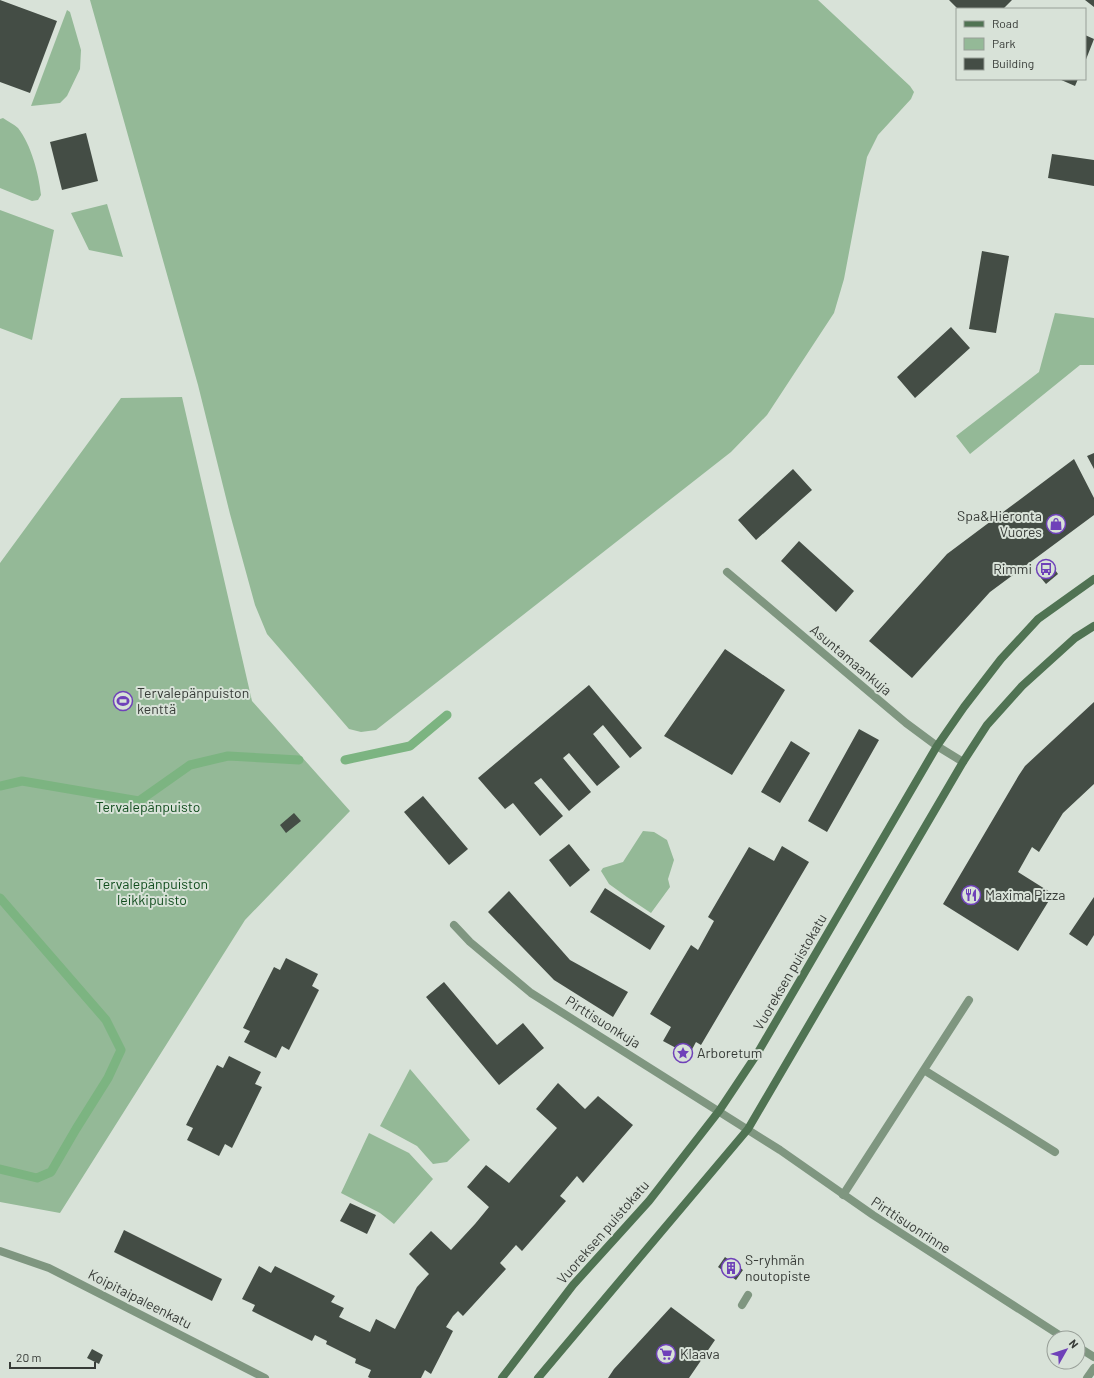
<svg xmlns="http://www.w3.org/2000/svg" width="1094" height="1378" viewBox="0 0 1094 1378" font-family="Barlow,sans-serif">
	<rect width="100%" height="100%" fill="#d8e2d8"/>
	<path fill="#94b997" d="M 90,0 L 818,0 L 910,86 L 914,92 L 911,99 L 878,135 L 867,157 L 844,279 L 834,313 L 767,415 L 731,452 L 376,730 L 361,732 L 349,729 L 267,634 L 255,605 L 230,514 L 198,385 Z
		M 67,10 L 70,12 L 81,50 L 80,69 L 67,96 L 60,103 L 31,106 Z
		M 3,118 C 7,121 14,124 18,128 C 31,144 39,175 41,195 L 38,200 L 32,201 L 0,188 L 0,119 Z
		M 107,204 L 123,257 L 89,250 L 71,213 Z
		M 0,210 L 54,230 L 32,340 L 0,328 Z
		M 1055,313 L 1094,318 L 1094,365 L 1080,365 L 970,454 L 956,436 L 1039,372 Z
		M 182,397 L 252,701 L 350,811 L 245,920 L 60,1213 L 0,1202 L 0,563 L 121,398 Z
		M 643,831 L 654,832 L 667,840 L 674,860 L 668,879 L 670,887 L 651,913 L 627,897 L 609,884 L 601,871 L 603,868 L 623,862 Z
		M 410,1069 L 470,1140 L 447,1162 L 433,1164 L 417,1146 L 380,1126 Z
		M 369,1133 L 409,1153 L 433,1179 L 394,1224 L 380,1213 L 341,1193 Z"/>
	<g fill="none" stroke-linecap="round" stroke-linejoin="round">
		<path stroke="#7cb481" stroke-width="9" d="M 345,760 L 410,746 L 447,715
			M 0,786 L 22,781 L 139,801 L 190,765 L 228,756 L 299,760
			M 0,898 L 106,1020 L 121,1050 L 108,1078 L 76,1129 L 51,1172 L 37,1178 L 0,1169"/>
	</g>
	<path fill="#444d45" d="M 0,0 L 57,21 L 30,93 L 0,82 Z
		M 949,0 L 1012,0 L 1003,9 L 958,9 Z
		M 1085,0 L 1094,0 L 1094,7 Z
		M 1085,35 L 1094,39 L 1085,62 Z
		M 1059,79 L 1078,79 L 1075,86 Z
		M 86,133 L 98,181 L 62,190 L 50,142 Z
		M 1052,154 L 1094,160 L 1094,186 L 1048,178 Z
		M 982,251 L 1009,256 L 996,333 L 969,329 Z
		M 951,327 L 970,348 L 915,398 L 897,377 Z
		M 1094,453 L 1094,469 L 1087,456 Z
		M 1074,459 L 1094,498 L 1094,515 L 990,592 L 912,678 L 869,641 L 947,554 Z
		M 793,469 L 812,490 L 756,540 L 738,520 Z
		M 799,541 L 854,591 L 836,612 L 781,561 Z
		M 1053,567 L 1058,574 L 1046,584 L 1041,578 Z
		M 725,649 L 785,690 L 732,775 L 664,736 Z
		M 589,685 L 642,748 L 630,758 L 603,725 L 593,734 L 620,767 L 597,786 L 569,753 L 563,758 L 591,792 L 569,811 L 541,778 L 534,783 L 563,816 L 540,836 L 513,803 L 505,809 L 478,778 Z
		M 1094,702 L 1094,784 L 1063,813 L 1039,852 L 1032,847 L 1018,872 L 1053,894 L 1018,951 L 943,904 L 1019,775 L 1025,766 Z
		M 859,729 L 879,740 L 827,832 L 808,821 Z
		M 791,741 L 810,753 L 780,803 L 761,792 Z
		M 423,796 L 468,849 L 449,865 L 404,812 Z
		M 294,813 L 301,821 L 286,833 L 280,825 Z
		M 569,844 L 590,870 L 570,887 L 549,860 Z
		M 782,846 L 809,862 L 701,1045 L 696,1042 L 689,1055 L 663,1041 L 671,1027 L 650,1014 L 691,945 L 698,950 L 714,921 L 708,917 L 749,847 L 774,861 Z
		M 605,888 L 665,926 L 650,950 L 590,912 Z
		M 509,891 L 570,960 L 628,992 L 613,1017 L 554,980 L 488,912 Z
		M 1094,897 L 1094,935 L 1087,946 L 1069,934 Z
		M 286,958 L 318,974 L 312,986 L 319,990 L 289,1050 L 282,1046 L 276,1058 L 244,1042 L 250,1031 L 243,1028 L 274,967 L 280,970 Z
		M 444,982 L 497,1045 L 523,1023 L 544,1048 L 499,1085 L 426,997 Z
		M 229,1056 L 261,1072 L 255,1084 L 262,1087 L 232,1148 L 225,1144 L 219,1156 L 187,1140 L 193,1128 L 186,1125 L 217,1065 L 223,1068 Z
		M 558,1083 L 585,1109 L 598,1096 L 633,1125 L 583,1183 L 577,1176 L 560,1196 L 566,1201 L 522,1251 L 516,1245 L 500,1263 L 506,1269 L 463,1316 L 458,1311 L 453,1316 L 446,1327 L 453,1331 L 431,1374 L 425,1370 L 421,1378 L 370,1378 L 368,1377 L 371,1370 L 355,1363 L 356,1359 L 326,1344 L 327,1341 L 315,1335 L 312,1341 L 252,1311 L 255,1305 L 242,1299 L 259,1266 L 271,1273 L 275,1266 L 335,1296 L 331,1302 L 344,1308 L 339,1317 L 370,1332 L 376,1319 L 395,1329 L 417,1287 L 429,1274 L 409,1254 L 431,1231 L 451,1250 L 475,1224 L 489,1207 L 467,1187 L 486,1165 L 509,1183 L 557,1128 L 536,1109 Z
		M 350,1203 L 376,1215 L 367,1234 L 340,1221 Z
		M 124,1230 L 222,1279 L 212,1301 L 114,1252 Z
		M 725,1257 L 743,1270 L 736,1280 L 718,1267 Z
		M 671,1307 L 715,1340 L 689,1378 L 608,1378 L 614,1369 Z
		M 92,1349 L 103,1355 L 99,1364 L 87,1358 Z"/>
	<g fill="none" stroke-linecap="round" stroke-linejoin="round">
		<path stroke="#7f9680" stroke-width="8" d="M 924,1070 L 1055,1152
			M 843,1195 L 969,1000
			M 742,1305 L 748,1295
			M 1087,1378 L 1094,1368"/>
		<path stroke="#7f9680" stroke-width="8" d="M 727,572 L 906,723 L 937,746 L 963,762
			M 454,925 L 470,942 L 531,993 L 780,1150 L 873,1215 L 1064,1338
			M 1078,1347 L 1094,1357"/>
		<path stroke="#7f9680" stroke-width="8" d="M 0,1251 L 49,1268 L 265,1378"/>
		<path stroke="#507353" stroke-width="8" d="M 502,1378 L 573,1285 L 649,1201 L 719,1111 L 757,1054 L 937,746 L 964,707 L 1001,659 L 1038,619 L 1094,579
			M 538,1378 L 748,1129 L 963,762 L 987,725 L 1022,686 L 1075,638 L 1094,626"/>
	</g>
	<defs>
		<g id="shop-ring" transform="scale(1)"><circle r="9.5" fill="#d8e2d8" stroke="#6f41b9" stroke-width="1.5"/><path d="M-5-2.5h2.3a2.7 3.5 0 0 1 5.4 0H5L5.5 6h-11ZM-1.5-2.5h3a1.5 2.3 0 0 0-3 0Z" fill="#6f41b9"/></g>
		<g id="bus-ring" transform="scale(1)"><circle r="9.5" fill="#d8e2d8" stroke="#6f41b9" stroke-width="1.5"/><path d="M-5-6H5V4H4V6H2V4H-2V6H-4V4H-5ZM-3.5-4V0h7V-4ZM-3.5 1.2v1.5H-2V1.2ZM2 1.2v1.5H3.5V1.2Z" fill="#6f41b9"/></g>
		<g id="stadium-ring" transform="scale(1)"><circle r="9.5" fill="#d8e2d8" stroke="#6f41b9" stroke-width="1.5"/><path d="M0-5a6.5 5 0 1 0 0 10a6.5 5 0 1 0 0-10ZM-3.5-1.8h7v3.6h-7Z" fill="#6f41b9"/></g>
		<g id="restaurant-ring" transform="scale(1)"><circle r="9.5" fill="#d8e2d8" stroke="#6f41b9" stroke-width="1.5"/><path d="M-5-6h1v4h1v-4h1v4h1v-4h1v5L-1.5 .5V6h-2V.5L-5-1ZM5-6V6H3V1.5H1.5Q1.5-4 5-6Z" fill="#6f41b9"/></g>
		<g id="sight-ring" transform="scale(1)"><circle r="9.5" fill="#d8e2d8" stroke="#6f41b9" stroke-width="1.5"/><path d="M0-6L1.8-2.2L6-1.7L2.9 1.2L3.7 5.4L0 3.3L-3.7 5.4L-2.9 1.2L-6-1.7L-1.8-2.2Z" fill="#6f41b9"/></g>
		<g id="building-ring" transform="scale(1)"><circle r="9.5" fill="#d8e2d8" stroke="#6f41b9" stroke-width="1.5"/><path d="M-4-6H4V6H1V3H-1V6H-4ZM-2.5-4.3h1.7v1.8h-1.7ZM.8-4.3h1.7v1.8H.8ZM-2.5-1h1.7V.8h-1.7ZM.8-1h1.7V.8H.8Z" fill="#6f41b9"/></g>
		<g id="supermarket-ring" transform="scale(1)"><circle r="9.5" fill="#d8e2d8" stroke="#6f41b9" stroke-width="1.5"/><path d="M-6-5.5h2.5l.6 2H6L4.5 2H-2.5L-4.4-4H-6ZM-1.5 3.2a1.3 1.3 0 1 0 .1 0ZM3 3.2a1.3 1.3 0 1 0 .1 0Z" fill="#6f41b9"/></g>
	</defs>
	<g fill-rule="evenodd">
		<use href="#shop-ring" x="1056" y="524"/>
		<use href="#bus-ring" x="1046" y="569"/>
		<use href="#stadium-ring" x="123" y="701"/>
		<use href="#restaurant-ring" x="971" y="895"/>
		<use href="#sight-ring" x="683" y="1053"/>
		<use href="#building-ring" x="731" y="1268"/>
		<use href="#supermarket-ring" x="666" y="1354"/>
	</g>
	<g text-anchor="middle" stroke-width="4" stroke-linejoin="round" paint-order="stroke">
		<g font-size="14" fill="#373b37" stroke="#d8e2d8" text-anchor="start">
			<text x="1042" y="521" text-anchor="end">Spa&amp;Hieronta<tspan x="1042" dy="16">Vuores</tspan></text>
			<text x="1032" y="574" text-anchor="end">Rimmi</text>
			<text x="137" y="698">Tervalepänpuiston<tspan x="137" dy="16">kenttä</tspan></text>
			<text x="985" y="900">Maxima Pizza</text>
			<text x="697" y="1058">Arboretum</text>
			<text x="745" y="1265">S-ryhmän<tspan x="745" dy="16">noutopiste</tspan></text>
			<text x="680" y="1359">Klaava</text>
		</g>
		<g font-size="14" fill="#373b37" stroke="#d8e2d8">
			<text transform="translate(851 660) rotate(40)" y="5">Asuntamaankuja</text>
			<text transform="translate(790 972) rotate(-60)" y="5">Vuoreksen puistokatu</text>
			<text transform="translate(603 1022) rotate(32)" y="5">Pirttisuonkuja</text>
			<text transform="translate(911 1225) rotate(33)" y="5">Pirttisuonrinne</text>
			<text transform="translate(603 1232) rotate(-49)" y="5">Vuoreksen puistokatu</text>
			<text transform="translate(140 1299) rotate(27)" y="5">Koipitaipaleenkatu</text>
		</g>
		<g font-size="14" fill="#114d1e" stroke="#d8e2d8">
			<text x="148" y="812">Tervalepänpuisto</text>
			<text x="152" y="889">Tervalepänpuiston<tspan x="152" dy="16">leikkipuisto</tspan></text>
		</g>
	</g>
	<rect x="956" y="8" width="130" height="72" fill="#d8e2d8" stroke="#989f98"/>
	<rect x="964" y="21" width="20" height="6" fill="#507353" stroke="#989f98"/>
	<text x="992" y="28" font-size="12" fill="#373b37">Road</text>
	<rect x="964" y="38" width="20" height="12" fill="#94b997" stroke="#989f98"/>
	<text x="992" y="48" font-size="12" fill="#373b37">Park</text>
	<rect x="964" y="58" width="20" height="12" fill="#444d45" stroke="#989f98"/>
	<text x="992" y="68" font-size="12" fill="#373b37">Building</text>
	<g transform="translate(1066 1350) rotate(51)"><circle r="19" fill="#d8e2d8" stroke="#989f98"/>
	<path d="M0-3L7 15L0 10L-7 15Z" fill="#6f41b9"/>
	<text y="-6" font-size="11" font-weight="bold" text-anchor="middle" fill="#373b37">N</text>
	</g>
	<path d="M10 1362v6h85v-6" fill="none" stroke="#373b37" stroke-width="2"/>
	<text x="16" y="1362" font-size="12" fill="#373b37" stroke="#d8e2d8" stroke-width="3" paint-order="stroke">20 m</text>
</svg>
